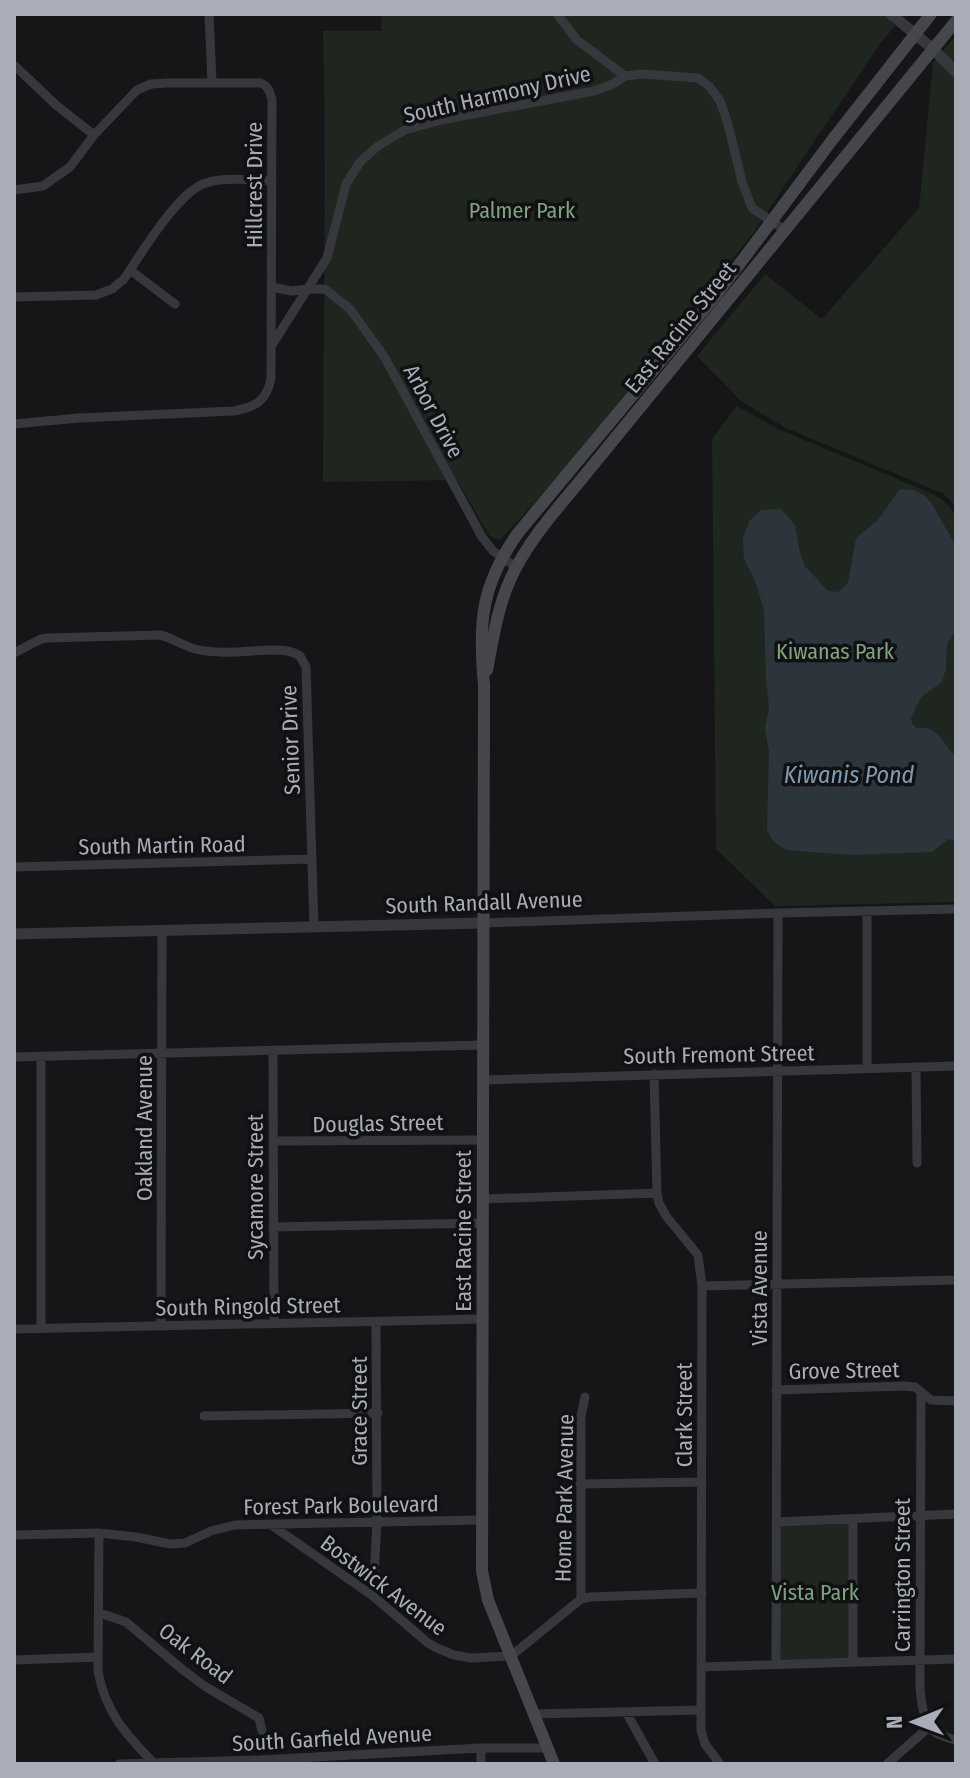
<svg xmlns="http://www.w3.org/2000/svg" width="970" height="1778" viewBox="0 0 970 1778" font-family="'Fira Sans Condensed',sans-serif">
	<rect width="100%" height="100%" fill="#161618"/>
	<path fill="#1e261f" d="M 382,14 L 905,14 L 879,45 L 753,233 L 570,464 L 501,539 L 494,539 L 489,535 L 457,480 L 323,482 C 323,332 327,181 323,31 L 381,31 Z
		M 956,35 L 956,507 L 944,494 L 784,427 L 741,401 L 697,356 L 765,274 L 822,319 L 919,208 L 933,63 Z
		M 737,406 L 778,429 L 933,494 L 944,501 L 956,515 L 956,902 L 775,906 L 716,849 L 712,439 Z
		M 853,1519 L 853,1662 L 776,1664 L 777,1522 Z"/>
	<path fill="#2c353c" d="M 900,489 L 913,490 L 924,495 L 932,504 L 956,546 L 956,629 L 947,644 L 946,669 L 942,682 L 921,697 L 911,718 L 912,724 L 916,728 C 942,726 940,743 956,756 L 956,841 L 948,839 L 932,852 L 853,855 L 786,850 L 773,841 L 767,830 L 769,752 L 765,729 L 769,707 L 766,680 L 764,611 L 757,586 L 744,558 L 743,538 L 750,520 L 761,510 L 781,509 L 795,525 L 800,553 L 805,566 L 828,591 L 839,592 L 848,582 L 856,538 L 878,520 Z"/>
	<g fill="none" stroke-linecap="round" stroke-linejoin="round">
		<path stroke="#37383d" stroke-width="9" d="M 209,14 L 212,82
			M 557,14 L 577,40 L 625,76
			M 14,65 L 56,105 L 94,135
			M 14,190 L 43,186 L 70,167 L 94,135 L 137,90 L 151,84 L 168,83 L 260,83 C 268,85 269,91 272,99 L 271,379 C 266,402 255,407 234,411 L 79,418 L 14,424
			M 130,270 L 175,304
			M 272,287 L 291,291 L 308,289 L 325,289 L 351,310 L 385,358 L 482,537 L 493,551 L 516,567
			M 14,297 L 96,295 L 112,289 L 124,279 C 141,254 176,195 203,184 C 223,176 250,180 272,181
			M 272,345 L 327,258 L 346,184 L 360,162 L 378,146 L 405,130 L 441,120 L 594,91 L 613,84 L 625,76 L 643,74 L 698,78 L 710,87 L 720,101 L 728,124 L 742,182 L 752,208 L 785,230
			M 14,653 L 41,639 L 48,638 L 160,635 C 173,638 183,646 195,649 C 219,655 246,651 270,650 C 282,650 291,650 300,656 L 306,667 L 314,927
			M 14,867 L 312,859
			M 483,923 L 778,913 L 956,909
			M 273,1052 L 274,1323
			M 14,1057 L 483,1045
			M 916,1067 L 917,1163
			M 867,1068 L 867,911
			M 654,1074 L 657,1193 L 659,1203 L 666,1216 L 698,1255 L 702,1286 L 701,1731 L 705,1744 L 720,1764
			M 483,1080 L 956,1066
			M 273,1141 L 483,1140
			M 483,1199 L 657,1193
			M 273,1227 L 483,1223
			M 702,1286 L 956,1280
			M 161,1326 L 162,930
			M 41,1328 L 41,1056
			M 14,1329 L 483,1319
			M 776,1390 L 904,1386 L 915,1387 L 931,1400 L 956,1401
			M 921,1392 L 920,1688 C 921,1701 924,1726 936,1733 C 942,1737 950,1738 956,1740
			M 204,1416 L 378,1413
			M 580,1484 L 702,1482
			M 777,1522 L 956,1514
			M 270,1524 L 373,1596 L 428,1643 L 437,1648 L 454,1655 L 471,1658 L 511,1656 L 581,1599 L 590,1597 L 702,1593
			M 99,1533 L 98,1672 C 106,1713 126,1735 155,1764
			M 14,1535 L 99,1533 L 136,1537 L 170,1544 L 185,1543 L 211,1531 L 235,1525 L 481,1520
			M 373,1596 L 377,1521 L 376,1322
			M 581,1599 L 581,1416 L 585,1397
			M 100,1613 L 126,1622 L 183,1670 L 206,1687 L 259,1718 L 262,1731
			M 14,1660 L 98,1657
			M 853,1662 L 853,1519
			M 776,1664 L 778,913
			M 701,1667 L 956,1659
			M 626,1712 L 655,1764
			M 534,1714 L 701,1710
			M 481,1748 L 481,1764
			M 119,1764 L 260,1760 L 481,1748 L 547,1748
			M 887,1764 L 929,1727"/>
		<path stroke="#37383d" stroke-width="11" d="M 891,14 L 933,49 L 956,72
			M 14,934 L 483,923"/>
		<path stroke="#45474d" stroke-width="12" d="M 487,670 C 493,640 497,609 510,580 C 528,539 561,505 589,470 L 956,21
			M 554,1764 L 488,1600 L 482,1571 L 484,685 C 478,623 481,585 518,533 L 717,294 L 833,139 L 931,14"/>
	</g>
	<g text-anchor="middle" stroke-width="7" stroke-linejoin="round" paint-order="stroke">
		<g font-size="22" fill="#a8adb8" stroke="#111113">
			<text transform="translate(497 94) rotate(-13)" y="8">South Harmony Drive</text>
			<text transform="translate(254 185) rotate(-90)" y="8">Hillcrest Drive</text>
			<text transform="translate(680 327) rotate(-51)" y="8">East Racine Street</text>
			<text transform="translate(434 411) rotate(62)" y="8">Arbor Drive</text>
			<text transform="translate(290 740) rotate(-92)" y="8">Senior Drive</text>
			<text transform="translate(162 845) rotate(-1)" y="8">South Martin Road</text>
			<text transform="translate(484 902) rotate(-2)" y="8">South Randall Avenue</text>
			<text transform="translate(719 1054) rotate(-1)" y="8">South Fremont Street</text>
			<text transform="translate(378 1123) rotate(-1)" y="8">Douglas Street</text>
			<text transform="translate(144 1128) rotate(-90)" y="8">Oakland Avenue</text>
			<text transform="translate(255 1187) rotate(-90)" y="8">Sycamore Street</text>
			<text transform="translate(463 1231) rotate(-90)" y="8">East Racine Street</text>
			<text transform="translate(759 1288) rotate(-90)" y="8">Vista Avenue</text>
			<text transform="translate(248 1306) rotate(-1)" y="8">South Ringold Street</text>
			<text transform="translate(844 1370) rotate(-1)" y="8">Grove Street</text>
			<text transform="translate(359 1411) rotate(-90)" y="8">Grace Street</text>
			<text transform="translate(684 1415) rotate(-90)" y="8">Clark Street</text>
			<text transform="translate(564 1498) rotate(-89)" y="8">Home Park Avenue</text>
			<text transform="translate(341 1505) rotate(-1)" y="8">Forest Park Boulevard</text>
			<text transform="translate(902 1575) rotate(-90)" y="8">Carrington Street</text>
			<text transform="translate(384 1585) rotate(37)" y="8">Bostwick Avenue</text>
			<text transform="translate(196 1653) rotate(37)" y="8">Oak Road</text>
			<text transform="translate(332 1738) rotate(-3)" y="8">South Garfield Avenue</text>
		</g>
		<g font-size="22" fill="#7fa381" stroke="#111113">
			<text x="522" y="218">Palmer Park</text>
			<text x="835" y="659">Kiwanas Park</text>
			<text x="815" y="1600">Vista Park</text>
		</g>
		<g font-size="24" font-style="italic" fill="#7f9bb3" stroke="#111113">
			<text x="849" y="783">Kiwanis Pond</text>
		</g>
	</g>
	<rect width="970" height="1778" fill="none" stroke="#a8adb8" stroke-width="32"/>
	<g transform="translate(914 1722) rotate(269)" stroke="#111113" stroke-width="6" paint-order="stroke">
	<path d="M0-6L14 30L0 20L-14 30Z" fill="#a8adb8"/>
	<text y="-12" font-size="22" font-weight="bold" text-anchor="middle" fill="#a8adb8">N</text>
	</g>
</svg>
